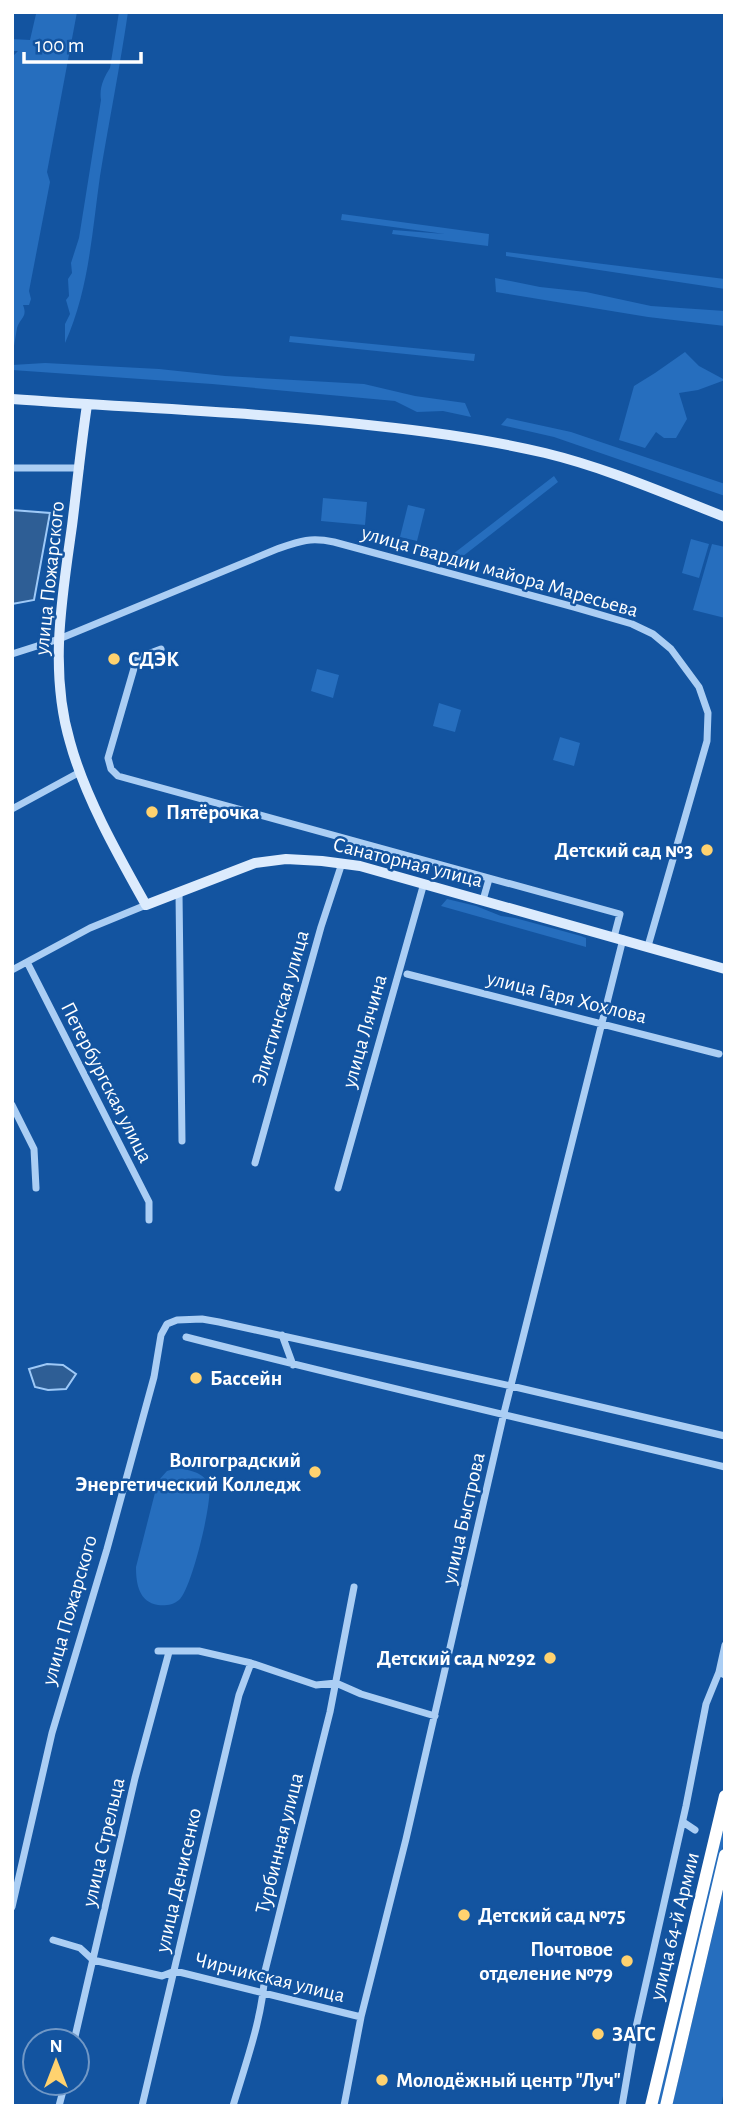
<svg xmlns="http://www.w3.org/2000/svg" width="737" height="2118" viewBox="0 0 737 2118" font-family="'Alegreya Sans',sans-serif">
	<rect width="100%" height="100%" fill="#1354a0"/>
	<path fill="#266ebe" d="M 34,12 L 77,12 L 47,172 L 50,182 L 29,291 L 31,299 L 29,305 L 23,305 C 28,317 20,318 17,328 C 16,334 15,340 14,346 L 12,346 L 12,57 L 18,51 L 12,51 L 12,39 L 30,40 L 36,14 Z
		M 119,12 L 128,12 C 120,67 109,121 100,176 C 92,232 89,290 65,343 L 65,324 L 70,314 L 66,300 L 69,296 L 68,279 L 72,273 L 71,263 L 79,238 L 101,100 C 99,88 104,77 110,68 Z
		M 342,214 L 489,234 L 488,246 L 392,234 L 393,230 L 445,234 L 341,220 Z
		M 506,252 L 725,279 L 725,289 L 506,256 Z
		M 495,278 L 540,287 L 586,292 L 651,306 L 725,311 L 725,326 L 648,317 L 496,292 Z
		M 290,336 L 475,354 L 474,361 L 289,342 Z
		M 685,352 L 699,366 L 725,380 L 698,390 L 679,393 L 687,419 L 676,438 L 664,438 L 656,432 L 645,448 L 619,440 L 634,386 L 655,373 Z
		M 45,363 L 159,369 L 225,376 L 364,384 L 415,396 L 465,403 L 471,417 L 443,411 L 417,412 L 395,401 L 212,384 L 12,370 L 12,365 Z
		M 507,418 L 571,432 L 725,484 L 725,496 L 554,437 L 501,425 Z
		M 554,476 L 558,482 L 458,560 L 453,554 Z
		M 323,498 L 367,502 L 365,525 L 321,521 Z
		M 408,505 L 425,509 L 417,541 L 400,537 Z
		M 691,539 L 709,544 L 699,578 L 682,573 Z
		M 712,544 L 725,547 L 725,618 L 693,610 Z
		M 317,669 L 339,675 L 333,698 L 311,691 Z
		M 439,703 L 461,710 L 455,732 L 433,726 Z
		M 560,737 L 580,743 L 574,766 L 553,760 Z
		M 447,899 L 476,906 L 501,916 L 515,918 L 581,936 L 586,938 L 586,947 L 441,906 Z
		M 177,1468 C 189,1470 205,1472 209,1486 C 213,1501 191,1591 179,1600 C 173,1605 165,1606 158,1605 C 139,1602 136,1584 136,1567 L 158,1481 L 167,1471 Z
		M 725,1810 L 725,1838 L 661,2106 L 656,2106 Z
		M 725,1882 L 725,2086 L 721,2106 L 672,2106 Z"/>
	<path fill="#2e5e95" stroke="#9ec9f7" stroke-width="2" d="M 12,510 L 50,513 L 34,600 L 12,604 Z
		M 47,1364 L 63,1365 L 76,1374 L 66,1389 L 48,1390 L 35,1387 L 29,1369 Z"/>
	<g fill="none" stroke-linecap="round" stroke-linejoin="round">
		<path stroke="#abcef4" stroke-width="7" d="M 12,468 L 80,468
			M 161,649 L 137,658 L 108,758 L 111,769 L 118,776 L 620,914 L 614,937
			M 12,654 L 59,639 L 277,549 C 300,541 310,537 334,542 L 574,607 L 632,624 L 653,634 L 671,649 L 699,687 L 708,713 L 707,741 L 648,946
			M 12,809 L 80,772
			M 179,893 L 182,1141
			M 483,900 L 489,879
			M 27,962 L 149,1202 L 149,1220
			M 12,970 L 90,928 L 146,905
			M 407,974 L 719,1054
			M 12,1105 L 34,1149 L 36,1188
			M 255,1163 L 321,927 L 342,863
			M 338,1188 L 424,883
			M 282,1335 L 293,1365
			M 186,1337 C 365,1383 545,1424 725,1467
			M 158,1651 L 199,1651 L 251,1663 L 316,1685 L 336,1683 L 361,1694 L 435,1716
			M 719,1672 L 725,1645
			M 683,1822 L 695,1830
			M 12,1907 L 52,1733 L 107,1549 L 154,1377 L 161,1335 L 167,1324 L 177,1320 L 202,1319 L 219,1322 L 511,1386 L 725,1436
			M 53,1940 L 80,1948 L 93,1960 L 162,1976 L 175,1971 L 361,2017
			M 74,2041 L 135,1778 L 169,1652
			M 59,2106 L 65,2083
			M 142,2106 L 239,1695 L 251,1663
			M 233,2106 C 246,2062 263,2017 265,1971 L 330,1712 L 354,1587
			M 344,2106 L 361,2017 L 406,1839 L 504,1413 L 623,939
			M 622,2106 L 634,2036 L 686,1806 L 706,1704 L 719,1672 L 725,1675"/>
		<path stroke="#dcebfd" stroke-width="10" d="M 12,399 C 134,408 256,412 377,426 C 434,432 490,440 545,453 C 607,468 666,494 725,517
			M 87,405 C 81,445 77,486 72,526 C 62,597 49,671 70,742 C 85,797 118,855 146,905 L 255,863 L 286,859 L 322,861 L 360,866 L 725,969"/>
		<path stroke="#fff" stroke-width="12" d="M 651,2106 L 725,1796
			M 666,2106 L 725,1855"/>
	</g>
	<g fill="#ffd26f" stroke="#1354a0" stroke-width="2.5">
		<circle cx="114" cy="659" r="7"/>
		<circle cx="152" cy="812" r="7"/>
		<circle cx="707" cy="850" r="7"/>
		<circle cx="196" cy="1378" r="7"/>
		<circle cx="315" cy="1472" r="7"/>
		<circle cx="550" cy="1658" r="7"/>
		<circle cx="464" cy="1915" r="7"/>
		<circle cx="627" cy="1961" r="7"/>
		<circle cx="598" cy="2034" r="7"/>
		<circle cx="382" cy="2080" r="7"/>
	</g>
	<g text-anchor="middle" stroke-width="5" stroke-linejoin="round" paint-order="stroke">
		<g font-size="21" fill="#fff" stroke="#1354a0">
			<text transform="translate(500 571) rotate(16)" y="7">улица гвардии майора Маресьева</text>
			<text transform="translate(49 578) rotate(-84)" y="7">улица Пожарского</text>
			<text transform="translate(408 862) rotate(14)" y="7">Санаторная улица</text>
			<text transform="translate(567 997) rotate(14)" y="7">улица Гаря Хохлова</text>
			<text transform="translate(280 1008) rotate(-74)" y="7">Элистинская улица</text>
			<text transform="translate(364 1031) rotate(-74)" y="7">улица Лячина</text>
			<text transform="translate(107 1082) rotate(63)" y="7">Петербургская улица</text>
			<text transform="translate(463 1518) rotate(-77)" y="7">улица Быстрова</text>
			<text transform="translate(69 1610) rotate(-74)" y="7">улица Пожарского</text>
			<text transform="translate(103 1842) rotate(-77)" y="7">улица Стрельца</text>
			<text transform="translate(279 1843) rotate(-76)" y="7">Турбинная улица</text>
			<text transform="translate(178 1880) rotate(-77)" y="7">улица Денисенко</text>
			<text transform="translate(674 1926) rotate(-76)" y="7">улица 64-й Армии</text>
			<text transform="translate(270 1977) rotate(14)" y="7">Чирчикская улица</text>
		</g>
		<g font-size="21" font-weight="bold" fill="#fff" stroke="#1354a0" text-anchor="start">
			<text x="128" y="666">СДЭК</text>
			<text x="166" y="819">Пятёрочка</text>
			<text x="693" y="857" text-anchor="end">Детский сад №3</text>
			<text x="210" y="1385">Бассейн</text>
			<text x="301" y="1467" text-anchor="end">Волгоградский<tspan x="301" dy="24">Энергетический Колледж</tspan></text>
			<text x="536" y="1665" text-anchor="end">Детский сад №292</text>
			<text x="478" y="1922">Детский сад №75</text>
			<text x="613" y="1956" text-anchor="end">Почтовое<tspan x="613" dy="24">отделение №79</tspan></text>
			<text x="612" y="2041">ЗАГС</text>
			<text x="396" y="2087">Молодёжный центр "Луч"</text>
		</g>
	</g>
	<rect width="737" height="2118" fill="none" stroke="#ffffff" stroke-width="28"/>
	<g transform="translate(56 2062)"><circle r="33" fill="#1354a0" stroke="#7198c6" stroke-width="2"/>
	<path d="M0-5L12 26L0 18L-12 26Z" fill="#ffd26f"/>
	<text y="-10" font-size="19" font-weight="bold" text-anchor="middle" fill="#ffffff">N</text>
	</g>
	<path d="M24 52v10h117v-10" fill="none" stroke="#ffffff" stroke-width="3.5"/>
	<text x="35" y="52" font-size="21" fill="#ffffff" stroke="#1354a0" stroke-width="5" paint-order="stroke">100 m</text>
</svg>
